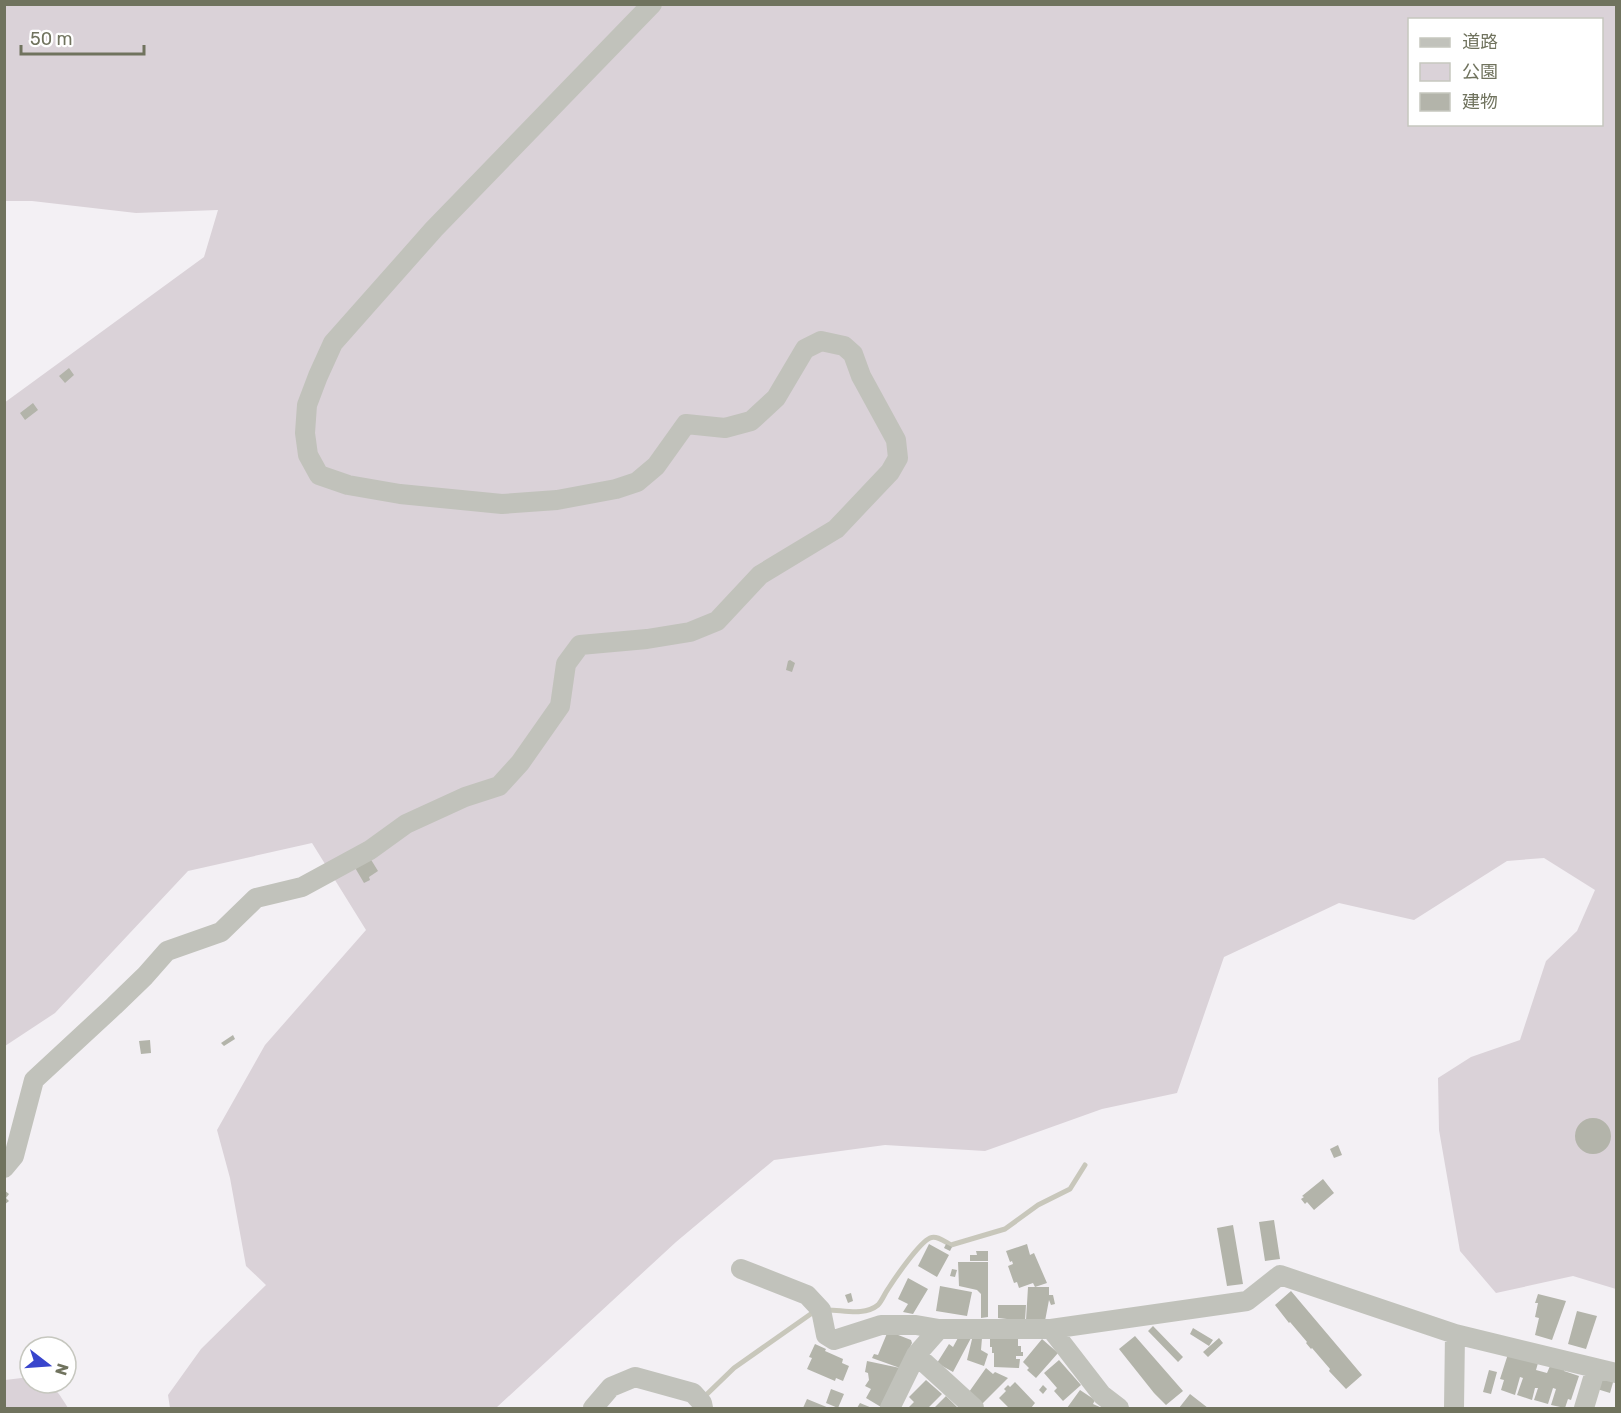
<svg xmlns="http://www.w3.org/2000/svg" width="1621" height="1413" viewBox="0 0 1621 1413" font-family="Rubik,'Noto Sans JP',sans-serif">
	<rect width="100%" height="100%" fill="#f3f0f4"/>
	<path fill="#dad2d8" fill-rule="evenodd" d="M 5,5 L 1616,5 L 1616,1289 L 1573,1276 L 1496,1293 L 1460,1251 L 1439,1130 L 1438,1078 L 1471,1057 L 1520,1040 L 1546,961 L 1577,931 L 1595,890 L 1544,858 L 1507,861 L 1414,920 L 1339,903 L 1224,957 L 1177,1093 L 1102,1109 L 985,1151 L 885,1145 L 774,1160 L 676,1242 L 496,1408 L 170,1408 L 168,1395 L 201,1349 L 266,1285 L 246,1266 L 230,1178 L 217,1130 L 265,1045 L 366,930 L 312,843 L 188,871 L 55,1013 L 5,1046 L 4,403 L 204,257 L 218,210 L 136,213 L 32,201 L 5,201 ZM 1410,20 L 1602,20 L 1602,124 L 1410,124 Z
		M 30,1377 L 30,1383 C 54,1383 56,1389 68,1408 L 5,1408 L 5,1380 Z"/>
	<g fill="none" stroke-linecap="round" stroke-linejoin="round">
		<path stroke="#c8c7bb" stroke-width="5" d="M 704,1397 L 734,1368 L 815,1311 C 834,1306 861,1319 878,1305 C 882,1301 885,1293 888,1289 C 895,1278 919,1243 930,1238 C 937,1235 945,1242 951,1245 L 1005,1229 L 1038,1205 L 1070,1189 L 1085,1165"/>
	</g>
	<path fill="#b3b4aa" d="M 69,368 L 74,375 L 65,383 L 59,376 Z
		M 33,403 L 38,410 L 25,420 L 20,413 Z
		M 790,660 L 795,663 L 792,672 L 786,670 L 788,661 Z
		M 370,858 L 378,871 L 369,877 L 370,880 L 364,883 L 354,866 Z
		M 233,1035 L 235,1039 L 224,1046 L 221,1043 Z
		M 150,1040 L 151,1053 L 141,1054 L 139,1041 Z
		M1575 1136a18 18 0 1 1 36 0a18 18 0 1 1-36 0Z
		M 1338,1145 L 1342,1155 L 1334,1158 L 1330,1149 Z
		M 1323,1179 L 1334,1193 L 1314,1210 L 1307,1202 L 1305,1204 L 1301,1199 L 1304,1197 L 1302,1196 Z
		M 4,1190 L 9,1194 L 6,1198 L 9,1201 L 4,1205 Z
		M 1274,1220 L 1280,1259 L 1265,1261 L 1259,1222 Z
		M 1233,1225 L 1243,1284 L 1227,1286 L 1217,1228 Z
		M 929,1244 L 949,1255 L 937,1277 L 918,1266 Z
		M 946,1244 L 952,1247 L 950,1251 L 944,1248 Z
		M 1027,1244 L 1030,1255 L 1034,1253 L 1047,1283 L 1035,1287 L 1033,1283 L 1019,1288 L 1017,1282 L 1014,1283 L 1008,1266 L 1013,1264 L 1012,1261 L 1010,1262 L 1006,1251 Z
		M 976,1251 L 988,1251 L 988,1261 L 970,1261 L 970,1255 L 977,1255 Z
		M 958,1262 L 988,1262 L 988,1317 L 981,1318 L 981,1294 L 977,1290 L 959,1286 Z
		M 952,1269 L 957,1270 L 955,1277 L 950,1276 Z
		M 908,1278 L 928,1289 L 913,1314 L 903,1312 L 908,1304 L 898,1299 Z
		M 940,1286 L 972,1292 L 967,1316 L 936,1311 Z
		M 1028,1287 L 1049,1287 L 1049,1295 L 1053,1295 L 1055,1304 L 1051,1305 L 1049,1300 L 1045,1321 L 1026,1320 Z
		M 1291,1291 L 1362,1375 L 1346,1389 L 1329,1371 L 1330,1369 L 1312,1348 L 1311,1349 L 1306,1343 L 1307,1342 L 1290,1322 L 1289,1323 L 1275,1305 Z
		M 851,1293 L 853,1301 L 848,1303 L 845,1295 Z
		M 1538,1294 L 1566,1301 L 1552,1340 L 1535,1335 L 1539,1318 L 1535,1317 L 1538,1303 L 1535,1303 Z
		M 998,1305 L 1026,1305 L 1025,1321 L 998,1318 Z
		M 1577,1311 L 1597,1316 L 1586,1349 L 1568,1344 Z
		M 1153,1326 L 1183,1357 L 1178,1362 L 1148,1331 Z
		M 1193,1328 L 1213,1340 L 1209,1346 L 1190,1334 Z
		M 888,1331 L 911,1340 L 912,1343 L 900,1368 L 872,1358 L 874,1354 L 878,1355 Z
		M 973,1335 L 982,1338 L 981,1350 L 988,1354 L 984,1366 L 967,1360 Z
		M 959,1336 L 971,1338 L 953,1372 L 937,1363 L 949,1344 L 953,1347 Z
		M 1135,1336 L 1183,1391 L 1166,1405 L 1154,1393 L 1119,1349 Z
		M 990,1337 L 1018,1338 L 1018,1346 L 1021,1346 L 1021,1352 L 1023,1352 L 1023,1356 L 1016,1356 L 1016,1359 L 1020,1359 L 1019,1368 L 994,1367 L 994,1353 L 992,1353 L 992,1347 L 990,1347 Z
		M 1219,1338 L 1223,1343 L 1208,1357 L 1203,1352 Z
		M 1042,1339 L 1058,1353 L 1036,1378 L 1027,1370 L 1029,1368 L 1023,1362 Z
		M 815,1344 L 826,1349 L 825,1351 L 843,1359 L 842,1363 L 849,1366 L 843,1381 L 836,1378 L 835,1381 L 807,1369 L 812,1358 L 809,1357 Z
		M 1508,1354 L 1538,1363 L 1536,1370 L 1547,1373 L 1550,1366 L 1565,1368 L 1564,1371 L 1579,1376 L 1571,1400 L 1568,1399 L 1565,1408 L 1551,1405 L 1556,1389 L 1553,1388 L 1548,1404 L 1534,1400 L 1538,1388 L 1535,1388 L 1532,1400 L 1517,1395 L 1523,1378 L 1520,1377 L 1515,1395 L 1501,1390 L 1504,1380 L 1500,1379 Z
		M 1059,1360 L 1081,1385 L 1063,1401 L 1054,1391 L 1057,1388 L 1044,1373 Z
		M 867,1361 L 900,1368 L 881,1407 L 866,1398 L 871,1389 L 865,1386 L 869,1380 L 868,1373 L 865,1372 Z
		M 986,1368 L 993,1374 L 995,1372 L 1008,1378 L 982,1404 L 969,1392 Z
		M 1489,1370 L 1497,1372 L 1491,1394 L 1483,1392 Z
		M 1600,1376 L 1614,1379 L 1610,1393 L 1597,1389 Z
		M 926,1380 L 942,1394 L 928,1408 L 908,1408 L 914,1402 L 909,1397 Z
		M 1015,1382 L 1035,1403 L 1031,1408 L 1009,1408 L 999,1398 L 1006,1391 L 1004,1389 L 1008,1385 L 1010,1387 Z
		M 1043,1385 L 1047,1389 L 1043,1394 L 1039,1390 Z
		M 831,1389 L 844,1394 L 838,1408 L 826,1403 Z
		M 1080,1390 L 1095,1400 L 1093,1404 L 1102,1408 L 1067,1408 Z
		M 1190,1394 L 1208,1408 L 1179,1408 Z
		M 946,1396 L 958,1408 L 934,1408 Z
		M 807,1399 L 829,1408 L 803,1408 Z
		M 860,1403 L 872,1408 L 857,1408 Z"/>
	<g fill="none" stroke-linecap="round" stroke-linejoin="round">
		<path stroke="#c1c2bb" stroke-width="20" d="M 4,1168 L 14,1156 L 34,1080 L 114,1006 L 145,976 L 167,951 L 221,932 L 256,898 L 302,887 L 370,850 L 406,824 L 465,797 L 499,786 L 520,763 L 560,706 L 566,664 L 580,645 L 647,639 L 690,632 L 717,621 L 760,575 L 836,529 L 890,472 L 898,458 L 896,440 L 861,376 L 853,354 L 844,346 L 821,341 L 805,349 L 776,398 L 751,421 L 725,428 L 686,424 L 656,466 L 637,482 L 616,489 L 557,500 L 502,504 L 400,494 L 348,485 L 319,475 L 308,455 L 305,433 L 307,405 L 318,376 L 333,343 L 434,229 L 652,4
			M 741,1269 L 807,1295 L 821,1310 L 826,1335 L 834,1340 L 881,1325 L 916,1325 L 939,1329 L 1051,1329 L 1247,1301 L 1280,1275 L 1455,1334 L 1616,1373
			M 1051,1329 L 1102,1395 L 1119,1408
			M 916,1355 L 974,1408
			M 593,1408 L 611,1387 L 635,1377 L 693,1393 L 702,1403 L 703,1408
			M 890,1408 L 916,1355 L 939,1329
			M 1454,1408 L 1455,1334
			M 1584,1408 L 1596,1368"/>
	</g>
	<rect width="1621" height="1413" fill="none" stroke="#70735e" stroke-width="12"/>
	<rect x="1408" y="18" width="195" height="108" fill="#ffffff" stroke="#c6c7bf" stroke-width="1.5"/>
	<rect x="1420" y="38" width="30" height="9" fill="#c1c2bb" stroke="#c6c7bf" stroke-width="1.5"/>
	<text x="1462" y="48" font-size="18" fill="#70735e">道路</text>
	<rect x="1420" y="63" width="30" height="18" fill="#dad2d8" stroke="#c6c7bf" stroke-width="1.5"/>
	<text x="1462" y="78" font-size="18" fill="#70735e">公園</text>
	<rect x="1420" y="93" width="30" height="18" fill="#b3b4aa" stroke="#c6c7bf" stroke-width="1.5"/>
	<text x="1462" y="108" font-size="18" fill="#70735e">建物</text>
	<g transform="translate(48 1365) rotate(107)"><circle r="28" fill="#ffffff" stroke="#c6c7bf" stroke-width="1.5"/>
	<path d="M0-4.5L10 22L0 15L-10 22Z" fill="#3845cc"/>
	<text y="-9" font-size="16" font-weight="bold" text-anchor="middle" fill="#70735e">N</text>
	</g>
	<path d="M21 45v9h123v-9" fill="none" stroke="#70735e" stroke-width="3"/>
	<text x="30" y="45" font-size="18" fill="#70735e" stroke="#ffffff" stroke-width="4.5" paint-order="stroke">50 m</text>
</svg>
